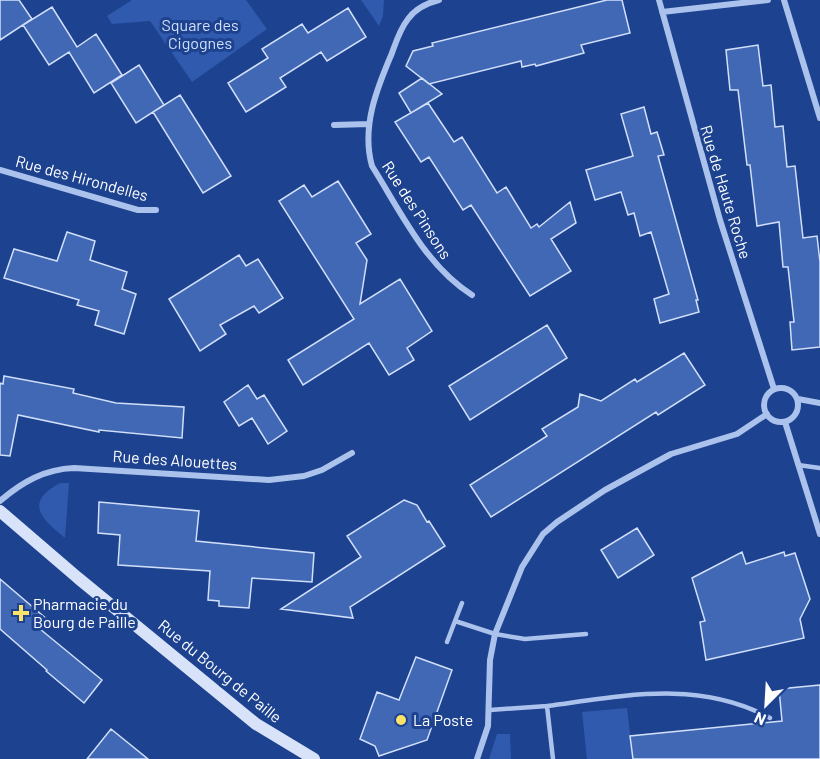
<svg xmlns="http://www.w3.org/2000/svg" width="820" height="759" viewBox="0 0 820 759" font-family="Barlow,sans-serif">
	<rect width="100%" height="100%" fill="#1d428f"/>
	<path fill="#305aad" d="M 132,0 L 246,0 L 267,29 L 192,82 L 150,21 L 112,24 L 107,16 Z
		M 361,0 L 384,0 L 383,16 L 379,26 Z
		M 60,483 L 69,483 L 65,538 C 42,519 23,503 60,483 Z
		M 627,708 L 633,759 L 587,759 L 582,712 Z
		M 497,734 L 510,734 L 511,759 L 489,759 Z"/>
	<path fill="#4168b4" stroke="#d1dffa" stroke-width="1.5" d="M 0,0 L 19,0 L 32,19 L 0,40 Z
		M 607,0 L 622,0 L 630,33 L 581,45 L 584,53 L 536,66 L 535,64 L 522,67 L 521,61 L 429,84 L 406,66 L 413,51 L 433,46 L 432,43 Z
		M 52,7 L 77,47 L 96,34 L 122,75 L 94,93 L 69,52 L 49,65 L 23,25 Z
		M 348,8 L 366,37 L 327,61 L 321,52 L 280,78 L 286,87 L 246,112 L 228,83 L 268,58 L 262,49 L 302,24 L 308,33 Z
		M 758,45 L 763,86 L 771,85 L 775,127 L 783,126 L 787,167 L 795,166 L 803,238 L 817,236 L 820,262 L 820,347 L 792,350 L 790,322 L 794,322 L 788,267 L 783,267 L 779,222 L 757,226 L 750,165 L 747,165 L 738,90 L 730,90 L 726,50 Z
		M 139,65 L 164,105 L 136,123 L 111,83 Z
		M 422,78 L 442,94 L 411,113 L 399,93 Z
		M 180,95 L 231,176 L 203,193 L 153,112 Z
		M 428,103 L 454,142 L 462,137 L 497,193 L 506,187 L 531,228 L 537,224 L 539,227 L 570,202 L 576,223 L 551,239 L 571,271 L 530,296 L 471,205 L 463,210 L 429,157 L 421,162 L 395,122 Z
		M 644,107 L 651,134 L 657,132 L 664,155 L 658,156 L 698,300 L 696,300 L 699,312 L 660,323 L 654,299 L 669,294 L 651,232 L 640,236 L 634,213 L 628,215 L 621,192 L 595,200 L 586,170 L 633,156 L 621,114 Z
		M 338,181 L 371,234 L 356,243 L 367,260 L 360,304 L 400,279 L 432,331 L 407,348 L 414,360 L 389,375 L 369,343 L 303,385 L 288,360 L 354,319 L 279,201 L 304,185 L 312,197 Z
		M 67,232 L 95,241 L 90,260 L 127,272 L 122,289 L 136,294 L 124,334 L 95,325 L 99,311 L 77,305 L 79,300 L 4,278 L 14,249 L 57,261 Z
		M 239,255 L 246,266 L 258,259 L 283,298 L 259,313 L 254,306 L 220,325 L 226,334 L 200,351 L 169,299 Z
		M 547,325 L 567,358 L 470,420 L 449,386 Z
		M 684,353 L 705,385 L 658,415 L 656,412 L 491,517 L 470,485 L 547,436 L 542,429 L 578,407 L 580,394 L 601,401 L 635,379 L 637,382 Z
		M 4,376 L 74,389 L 73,393 L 116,403 L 184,407 L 182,438 L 99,430 L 99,432 L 18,415 L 10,456 L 0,455 L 0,383 L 3,384 Z
		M 248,385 L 257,399 L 264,395 L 287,431 L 268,444 L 252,418 L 239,426 L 224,402 Z
		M 404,500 L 417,505 L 427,522 L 429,521 L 445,546 L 350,607 L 353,618 L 281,609 L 361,557 L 347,536 Z
		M 99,502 L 199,511 L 196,541 L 314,553 L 312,582 L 252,578 L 249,608 L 219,606 L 219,601 L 208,600 L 210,571 L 118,565 L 120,535 L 98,533 Z
		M 637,528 L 654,555 L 618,578 L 601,550 Z
		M 742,552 L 746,564 L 784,552 L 785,556 L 795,553 L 810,599 L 800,619 L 804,638 L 706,660 L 700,622 L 705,621 L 692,578 Z
		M 0,579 L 48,620 L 40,629 L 102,680 L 84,703 L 46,671 L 47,670 L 0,629 Z
		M 416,657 L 452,670 L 427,740 L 379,756 L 375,746 L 360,739 L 377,692 L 399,700 Z
		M 820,685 L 820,759 L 633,759 L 630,736 L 782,721 L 779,689 Z
		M 111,729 L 148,759 L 87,759 Z"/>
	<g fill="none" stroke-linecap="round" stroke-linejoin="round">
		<path stroke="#abc2ed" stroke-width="4.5" d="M 798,465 L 820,468
			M 455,621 L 462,603
			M 447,642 L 455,621 L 495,634 L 525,639 L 586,634
			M 547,706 C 623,696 699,679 770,718
			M 490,710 L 547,706 L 553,759"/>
		<path stroke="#abc2ed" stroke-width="6" d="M 439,0 C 427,3 415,9 408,19 C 400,29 396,42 392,53 C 377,88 361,127 372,166 C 401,212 425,265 472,295
			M 659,0 L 720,220 L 774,389
			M 784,0 L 820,118
			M 662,12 L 768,0
			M 334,125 L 369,124
			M 0,170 L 138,210 L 156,210
			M764 405a17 17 0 1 1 34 0a17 17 0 1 1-34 0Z
			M 798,399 L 820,403
			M 785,422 L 820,534
			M 0,501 C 22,482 45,469 74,468 L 269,480 L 304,476 L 322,470 L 352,453
			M 477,759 L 488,726 L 490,660 L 495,634 L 522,567 L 543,534 L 557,522 L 605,490 L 671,454 L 737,434 L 767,414"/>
		<path stroke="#d8e3fa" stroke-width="12" d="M 0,511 L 78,578 L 256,724 L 314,759"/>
	</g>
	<g fill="#fde269" stroke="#1d428f" stroke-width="2">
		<path d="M18 604h6v6h6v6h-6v6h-6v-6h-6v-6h6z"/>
		<circle cx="401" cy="720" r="6"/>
	</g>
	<g text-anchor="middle" stroke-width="6" stroke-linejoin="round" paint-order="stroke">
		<g font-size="16" fill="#d1dffa" stroke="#1d428f">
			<text x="200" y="31">Square des<tspan x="200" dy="18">Cigognes</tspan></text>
		</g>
		<g font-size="16" fill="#fff" stroke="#1d428f">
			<text transform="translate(82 178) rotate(15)" y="6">Rue des Hirondelles</text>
			<text transform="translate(726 192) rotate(73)" y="6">Rue de Haute Roche</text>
			<text transform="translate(417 210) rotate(57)" y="6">Rue des Pinsons</text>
			<text transform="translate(175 460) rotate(4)" y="6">Rue des Alouettes</text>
			<text transform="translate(220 671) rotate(39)" y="6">Rue du Bourg de Paille</text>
		</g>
		<g font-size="16" fill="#fff" stroke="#1d428f" text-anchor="start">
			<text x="33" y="610">Pharmacie du<tspan x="33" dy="18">Bourg de Paille</tspan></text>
			<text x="413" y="726">La Poste</text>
		</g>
	</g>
	<g transform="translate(766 705) rotate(204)" stroke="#1d428f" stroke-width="4.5" paint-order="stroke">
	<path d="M0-4.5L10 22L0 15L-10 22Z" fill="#ffffff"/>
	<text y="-9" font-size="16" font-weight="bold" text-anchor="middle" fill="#ffffff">N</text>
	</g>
</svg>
